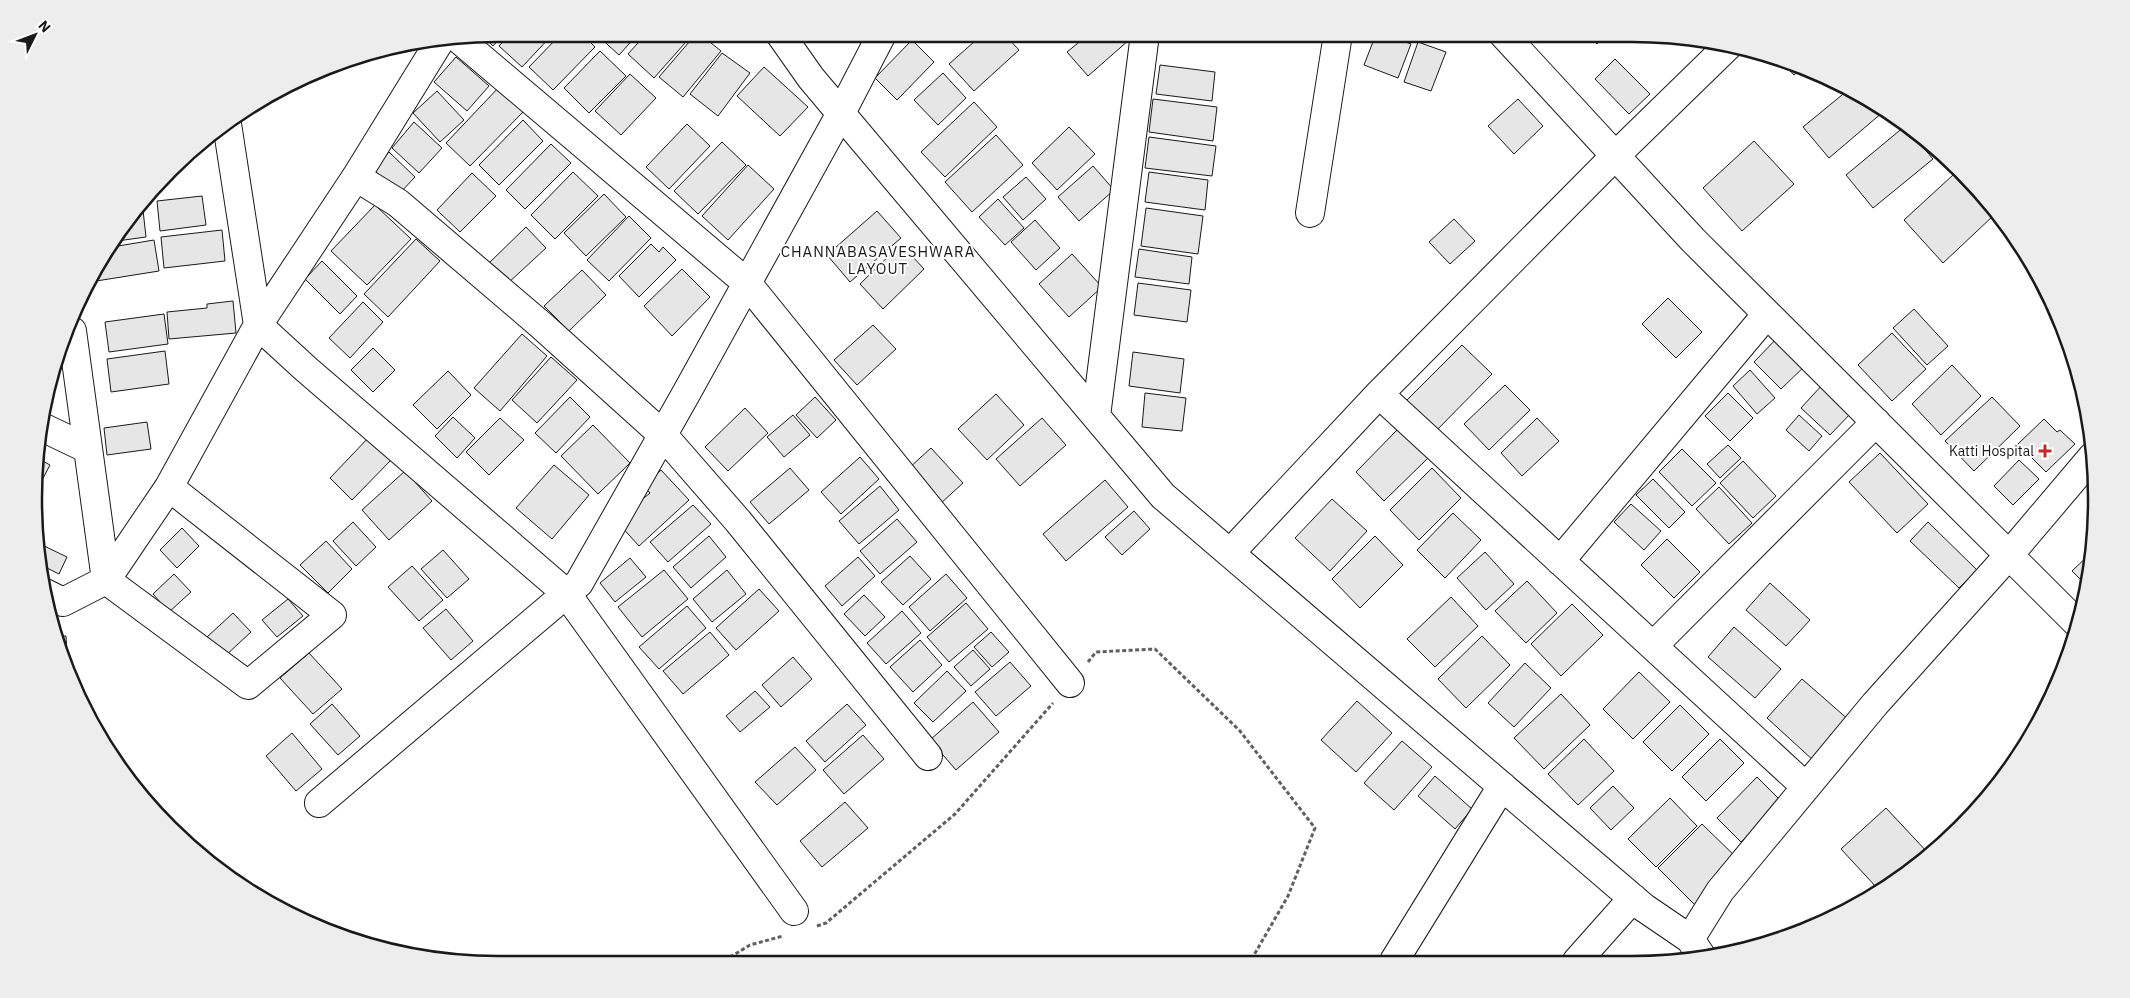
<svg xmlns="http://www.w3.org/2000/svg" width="2130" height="998" viewBox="0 0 2130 998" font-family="'IBM Plex Sans',sans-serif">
	<rect width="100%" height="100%" fill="#fff"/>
	<path fill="#e6e6e6" stroke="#1a1a1a" d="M 504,34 L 493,46 L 483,36 L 499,34 Z
		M 510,34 L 553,34 L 522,67 L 499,46 Z
		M 561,34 L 582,34 L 595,47 L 553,90 L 529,67 Z
		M 596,34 L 638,34 L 619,55 Z
		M 646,34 L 693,34 L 654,78 L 628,54 Z
		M 696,34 L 700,34 L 721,51 L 683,97 L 659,77 Z
		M 983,34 L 1004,34 L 1019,50 L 974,91 L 949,64 Z
		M 1063,34 L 1080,34 L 1070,42 Z
		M 1089,34 L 1124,34 L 1129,40 L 1088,76 L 1067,52 Z
		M 1376,34 L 1384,34 L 1411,44 L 1398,78 L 1364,65 Z
		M 1587,34 L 1607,34 L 1597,44 Z
		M 912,40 L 934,62 L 897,100 L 875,78 Z
		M 1418,42 L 1446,52 L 1431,91 L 1404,82 Z
		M 600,51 L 626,76 L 589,113 L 564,88 Z
		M 722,53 L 750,73 L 718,116 L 690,94 Z
		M 456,57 L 489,86 L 467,111 L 434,82 Z
		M 1615,59 L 1650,94 L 1629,114 L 1595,79 Z
		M 1781,61 L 1803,67 L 1794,75 Z
		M 1160,65 L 1215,72 L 1212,101 L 1156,94 Z
		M 764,67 L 808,107 L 780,136 L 737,96 Z
		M 943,73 L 966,98 L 938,125 L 914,100 Z
		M 630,74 L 656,98 L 621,135 L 595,111 Z
		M 500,86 L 525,110 L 470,166 L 446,143 Z
		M 1848,90 L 1879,106 L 1883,112 L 1829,158 L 1803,127 Z
		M 437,91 L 464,120 L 440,142 L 413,113 Z
		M 1153,99 L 1217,107 L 1213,141 L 1149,132 Z
		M 1518,99 L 1543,126 L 1514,154 L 1488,126 Z
		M 974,102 L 997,127 L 945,177 L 921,152 Z
		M 523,120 L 543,141 L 499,185 L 479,165 Z
		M 414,122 L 442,148 L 419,173 L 392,148 Z
		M 687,124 L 710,146 L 669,189 L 646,167 Z
		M 1905,126 L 1933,159 L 1873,208 L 1846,175 Z
		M 1069,127 L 1095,154 L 1057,190 L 1032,163 Z
		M 996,135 L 1023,165 L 972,212 L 945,182 Z
		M 1149,137 L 1216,146 L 1212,176 L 1145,168 Z
		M 1754,141 L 1794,184 L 1742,231 L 1703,188 Z
		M 722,142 L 746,165 L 698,214 L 674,191 Z
		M 551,144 L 571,163 L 525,209 L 506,190 Z
		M 389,152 L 415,177 L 399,194 L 373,169 Z
		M 748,165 L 774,189 L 728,240 L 702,216 Z
		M 1093,166 L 1114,190 L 1079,221 L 1058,197 Z
		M 573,172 L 598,196 L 555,239 L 531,215 Z
		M 1149,172 L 1208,180 L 1205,210 L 1145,202 Z
		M 472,173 L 496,196 L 460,232 L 437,210 Z
		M 1953,175 L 1992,217 L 1943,263 L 1904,220 Z
		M 1026,177 L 1046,199 L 1023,220 L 1003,197 Z
		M 604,194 L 626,217 L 586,256 L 564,233 Z
		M 202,196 L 206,225 L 160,231 L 157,201 Z
		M 998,199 L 1024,228 L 1005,245 L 979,217 Z
		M 375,205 L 411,239 L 367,285 L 331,251 Z
		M 1146,208 L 1203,216 L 1198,254 L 1141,246 Z
		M 143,210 L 146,237 L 117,241 Z
		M 877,211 L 901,238 L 850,282 L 827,255 Z
		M 629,216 L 651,238 L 609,281 L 587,260 Z
		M 1454,219 L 1475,241 L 1450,264 L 1429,242 Z
		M 1035,220 L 1060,248 L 1036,270 L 1011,242 Z
		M 526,227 L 546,248 L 507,284 L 488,264 Z
		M 222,230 L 225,261 L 164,268 L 161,237 Z
		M 416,239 L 440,261 L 388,317 L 364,294 Z
		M 154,240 L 159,271 L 90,282 L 96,267 L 112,247 Z
		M 651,244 L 659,252 L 663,247 L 676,260 L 639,297 L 619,276 Z
		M 901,244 L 924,269 L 883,309 L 860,284 Z
		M 1139,249 L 1192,257 L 1189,284 L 1135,277 Z
		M 1072,254 L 1102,287 L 1069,317 L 1039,284 Z
		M 322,261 L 357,296 L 340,314 L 305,279 Z
		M 682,269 L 710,297 L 672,336 L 644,306 Z
		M 582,270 L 606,295 L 569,331 L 544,306 Z
		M 1138,283 L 1191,290 L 1187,322 L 1134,315 Z
		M 1668,298 L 1702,332 L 1676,358 L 1642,324 Z
		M 233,301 L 236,333 L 169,339 L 167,312 L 207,308 L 207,304 Z
		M 363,302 L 383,322 L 350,358 L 329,338 Z
		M 1914,309 L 1948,346 L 1927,365 L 1893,328 Z
		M 164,314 L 168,344 L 109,352 L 105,322 Z
		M 873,325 L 896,349 L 857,385 L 834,360 Z
		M 1892,333 L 1926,369 L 1892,401 L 1858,365 Z
		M 522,334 L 547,356 L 500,411 L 474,388 Z
		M 1781,334 L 1809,362 L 1781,389 L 1754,362 Z
		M 1462,345 L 1492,374 L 1431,436 L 1401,406 Z
		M 373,348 L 395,370 L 373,392 L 351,370 Z
		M 165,351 L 169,384 L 111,392 L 107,359 Z
		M 1133,352 L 1184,359 L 1180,393 L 1129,386 Z
		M 551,357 L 577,380 L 537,423 L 512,400 Z
		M 1952,365 L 1981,396 L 1941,435 L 1912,404 Z
		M 1750,370 L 1775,398 L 1757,414 L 1733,386 Z
		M 448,371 L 471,395 L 437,429 L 413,405 Z
		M 53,380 L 57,382 L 43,412 L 43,409 Z
		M 1823,384 L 1852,412 L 1830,435 L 1801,408 Z
		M 1505,385 L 1530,410 L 1489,450 L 1464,424 Z
		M 1145,393 L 1186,398 L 1182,431 L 1142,427 Z
		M 1728,393 L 1753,418 L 1730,441 L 1705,416 Z
		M 996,394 L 1024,425 L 987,460 L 958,429 Z
		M 570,397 L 590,417 L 556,453 L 535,433 Z
		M 815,397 L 836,420 L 817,438 L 796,415 Z
		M 1992,397 L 2020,426 L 1974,471 L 1945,441 Z
		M 745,408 L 768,433 L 728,471 L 705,447 Z
		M 793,415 L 810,435 L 784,457 L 767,437 Z
		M 1799,415 L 1822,436 L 1809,451 L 1786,430 Z
		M 453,417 L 475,438 L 457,458 L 435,436 Z
		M 500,418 L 524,440 L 489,475 L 466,452 Z
		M 1042,418 L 1066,445 L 1020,486 L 996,459 Z
		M 1537,418 L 1559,441 L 1522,476 L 1501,453 Z
		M 2044,419 L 2057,432 L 2060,430 L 2075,444 L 2046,472 L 2018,444 Z
		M 147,422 L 151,449 L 107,455 L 104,428 Z
		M 593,425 L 630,463 L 598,494 L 561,456 Z
		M 1399,428 L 1428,458 L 1384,501 L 1356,472 Z
		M 370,436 L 393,458 L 352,500 L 330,478 Z
		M 1728,445 L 1741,458 L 1720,478 L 1707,464 Z
		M 931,448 L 963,483 L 940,504 L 908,469 Z
		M 1682,449 L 1716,483 L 1692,506 L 1659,472 Z
		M 1880,453 L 1928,504 L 1897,533 L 1849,482 Z
		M 860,457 L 879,479 L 841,514 L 821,492 Z
		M 41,460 L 50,465 L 40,484 Z
		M 2019,460 L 2039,479 L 2013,505 L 1994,486 Z
		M 1743,461 L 1776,496 L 1753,518 L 1720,483 Z
		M 554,465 L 589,495 L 552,539 L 516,508 Z
		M 790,468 L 809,490 L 769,524 L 750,502 Z
		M 1432,468 L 1461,498 L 1419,540 L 1390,510 Z
		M 661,470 L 689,500 L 639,546 L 620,525 L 636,511 L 633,507 L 650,493 L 644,486 Z
		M 405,471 L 432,501 L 389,540 L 362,510 Z
		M 1653,479 L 1685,512 L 1669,528 L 1636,495 Z
		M 1105,480 L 1128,507 L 1066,561 L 1043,534 Z
		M 880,486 L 899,510 L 859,544 L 839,521 Z
		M 1719,487 L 1752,523 L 1729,544 L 1696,509 Z
		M 1332,499 L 1367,531 L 1330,571 L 1295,538 Z
		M 1631,504 L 1661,531 L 1644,550 L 1614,522 Z
		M 693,505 L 711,524 L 668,562 L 650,542 Z
		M 1134,511 L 1150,529 L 1122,555 L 1105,537 Z
		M 1453,513 L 1481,540 L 1445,578 L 1417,550 Z
		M 897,519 L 917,542 L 880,574 L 860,551 Z
		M 353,522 L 376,547 L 356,566 L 333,541 Z
		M 1928,522 L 1977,570 L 1959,588 L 1910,541 Z
		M 182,528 L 199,546 L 177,568 L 160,550 Z
		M 709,536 L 726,557 L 691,588 L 673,567 Z
		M 1375,536 L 1403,565 L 1360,608 L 1332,579 Z
		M 1667,539 L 1700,572 L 1674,598 L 1641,565 Z
		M 326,541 L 352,569 L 328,593 L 300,565 Z
		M 38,543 L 67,557 L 59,574 L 39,564 Z
		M 443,550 L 469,579 L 447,598 L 421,569 Z
		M 1485,552 L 1514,584 L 1486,610 L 1457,578 Z
		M 2091,553 L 2088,587 L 2072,571 Z
		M 910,556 L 931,579 L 903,605 L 881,582 Z
		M 858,557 L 875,576 L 842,606 L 825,586 Z
		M 630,558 L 646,577 L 615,602 L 600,583 Z
		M 412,566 L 443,600 L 419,621 L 388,587 Z
		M 664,570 L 688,599 L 642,637 L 618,607 Z
		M 727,570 L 746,594 L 712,622 L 693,599 Z
		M 174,574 L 191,592 L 169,612 L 153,594 Z
		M 946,574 L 967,598 L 930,631 L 909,607 Z
		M 1527,581 L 1557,613 L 1526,643 L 1495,611 Z
		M 1770,583 L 1810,620 L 1786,646 L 1746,610 Z
		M 759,589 L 779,611 L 736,650 L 716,628 Z
		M 864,595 L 885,617 L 865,636 L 844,614 Z
		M 1451,597 L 1478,626 L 1435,667 L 1407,639 Z
		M 288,599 L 303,616 L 277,637 L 262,620 Z
		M 966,603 L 988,629 L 949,662 L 927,637 Z
		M 1572,604 L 1603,635 L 1561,676 L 1531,644 Z
		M 687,606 L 706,628 L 659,669 L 639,647 Z
		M 446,609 L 473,641 L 451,660 L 423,628 Z
		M 902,611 L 921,633 L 886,664 L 867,643 Z
		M 233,613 L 251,632 L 224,657 L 206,638 Z
		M 1734,627 L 1781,669 L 1755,698 L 1708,657 Z
		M 710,632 L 729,655 L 683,694 L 663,671 Z
		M 991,632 L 1009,652 L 992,667 L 974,647 Z
		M 56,636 L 66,636 L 68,669 L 59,649 Z
		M 1482,636 L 1510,665 L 1466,708 L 1438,679 Z
		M 920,640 L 942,665 L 913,692 L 890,667 Z
		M 973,650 L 990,669 L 971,686 L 954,667 Z
		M 309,653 L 342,689 L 313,714 L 280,678 Z
		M 793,657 L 812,679 L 781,707 L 762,685 Z
		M 1010,662 L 1031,686 L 996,716 L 975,692 Z
		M 1525,663 L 1551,688 L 1514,727 L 1488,703 Z
		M 947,671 L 966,691 L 933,722 L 914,703 Z
		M 1639,672 L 1670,702 L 1633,739 L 1603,709 Z
		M 1802,679 L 1850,721 L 1814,761 L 1767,718 Z
		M 755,691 L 770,707 L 740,732 L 726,716 Z
		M 1561,694 L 1590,725 L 1544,769 L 1514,738 Z
		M 1357,701 L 1392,733 L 1356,772 L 1321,740 Z
		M 973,702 L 999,732 L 956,770 L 930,740 Z
		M 332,704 L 360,736 L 338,755 L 310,724 Z
		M 847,704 L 866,725 L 825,762 L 806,741 Z
		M 1680,705 L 1709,734 L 1672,771 L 1643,742 Z
		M 292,733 L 322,769 L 296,791 L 266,756 Z
		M 863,735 L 884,759 L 844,794 L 823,770 Z
		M 1584,739 L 1614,771 L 1578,805 L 1548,774 Z
		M 1720,739 L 1744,763 L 1706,801 L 1682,777 Z
		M 1402,741 L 1432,767 L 1394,810 L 1364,783 Z
		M 795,747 L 816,770 L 777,805 L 755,782 Z
		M 1435,776 L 1472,809 L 1455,829 L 1418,796 Z
		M 1757,777 L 1781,801 L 1741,842 L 1717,818 Z
		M 1613,786 L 1634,808 L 1611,830 L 1590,808 Z
		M 1670,798 L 1697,826 L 1656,867 L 1628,839 Z
		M 845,802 L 868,828 L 822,867 L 800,841 Z
		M 1886,808 L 1929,854 L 1914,868 L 1878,889 L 1841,849 Z
		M 1702,824 L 1739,860 L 1695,905 L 1658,868 Z"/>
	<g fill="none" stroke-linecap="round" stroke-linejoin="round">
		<g stroke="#1a1a1a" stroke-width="30">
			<path id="minor" d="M 780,34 L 811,78 L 1163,496 L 1643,907 L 1690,939 L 1702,957
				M 1503,34 L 1693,240 L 2077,623
				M 460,40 L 747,283 L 1070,683
				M 227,124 L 258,325 L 306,369 L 566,593 L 794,911
				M 356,177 L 398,203 L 541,325 L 663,435 L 738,521 L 928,756
				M 1310,213 L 1338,34
				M 72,331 L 106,580 L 248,685 L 332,615 L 169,487
				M 1379,394 L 1806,787
				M 1096,416 L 1145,34
				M 42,427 L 88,449
				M 1230,553 L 1379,394 L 1615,156 L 1729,45
				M 1560,561 L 1767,314
				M 45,593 L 63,602 L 106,580 L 169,487 L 258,325 L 356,177 L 438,44
				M 1653,646 L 1876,422
				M 319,803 L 579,583 L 687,392 L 841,113 L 882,34
				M 1690,939 L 1720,891 L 1875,704 L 2009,555 L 2092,457
				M 1394,961 L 1502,786
				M 1577,961 L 1633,898"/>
		</g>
		<path stroke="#5f5f5f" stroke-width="3" stroke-dasharray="4 2.5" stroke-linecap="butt" d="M 1088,662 L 1096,652 L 1155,649 L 1240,731 L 1315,828 L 1288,896 L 1250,962
			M 817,926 L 826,923 L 955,814 L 1053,703
			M 719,964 L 750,945 L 783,936"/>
		<use href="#minor" stroke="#fff" stroke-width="28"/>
	</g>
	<path fill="#c62828" stroke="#fff" stroke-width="2" d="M2042.5 443.5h5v5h5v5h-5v5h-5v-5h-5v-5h5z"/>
	<g text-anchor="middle" stroke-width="4" stroke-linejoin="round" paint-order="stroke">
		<g font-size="14" fill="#1a1a1a" stroke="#fff" text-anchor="end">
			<text x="2034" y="456">Katti Hospital</text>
		</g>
		<g font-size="15" letter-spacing="1" fill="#1a1a1a" stroke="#fff">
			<text x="878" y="257">CHANNABASAVESHWARA<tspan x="878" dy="17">LAYOUT</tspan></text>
		</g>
	</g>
	<path d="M0 0H2130V998H0ZM498 42H1632A456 456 0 0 1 2088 498V500A456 456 0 0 1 1632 956H498A456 456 0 0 1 42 500V498A456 456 0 0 1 498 42Z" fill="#ededed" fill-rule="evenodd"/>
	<path fill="none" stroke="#1a1a1a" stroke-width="2.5" d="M498 42H1632A456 456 0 0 1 2088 498V500A456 456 0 0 1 1632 956H498A456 456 0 0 1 42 500V498A456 456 0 0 1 498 42Z"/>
	<g transform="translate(35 35) rotate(48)" stroke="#ffffff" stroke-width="4" paint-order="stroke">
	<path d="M0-4L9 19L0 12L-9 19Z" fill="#1a1a1a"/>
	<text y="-8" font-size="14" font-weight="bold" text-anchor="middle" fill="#1a1a1a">N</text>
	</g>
</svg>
